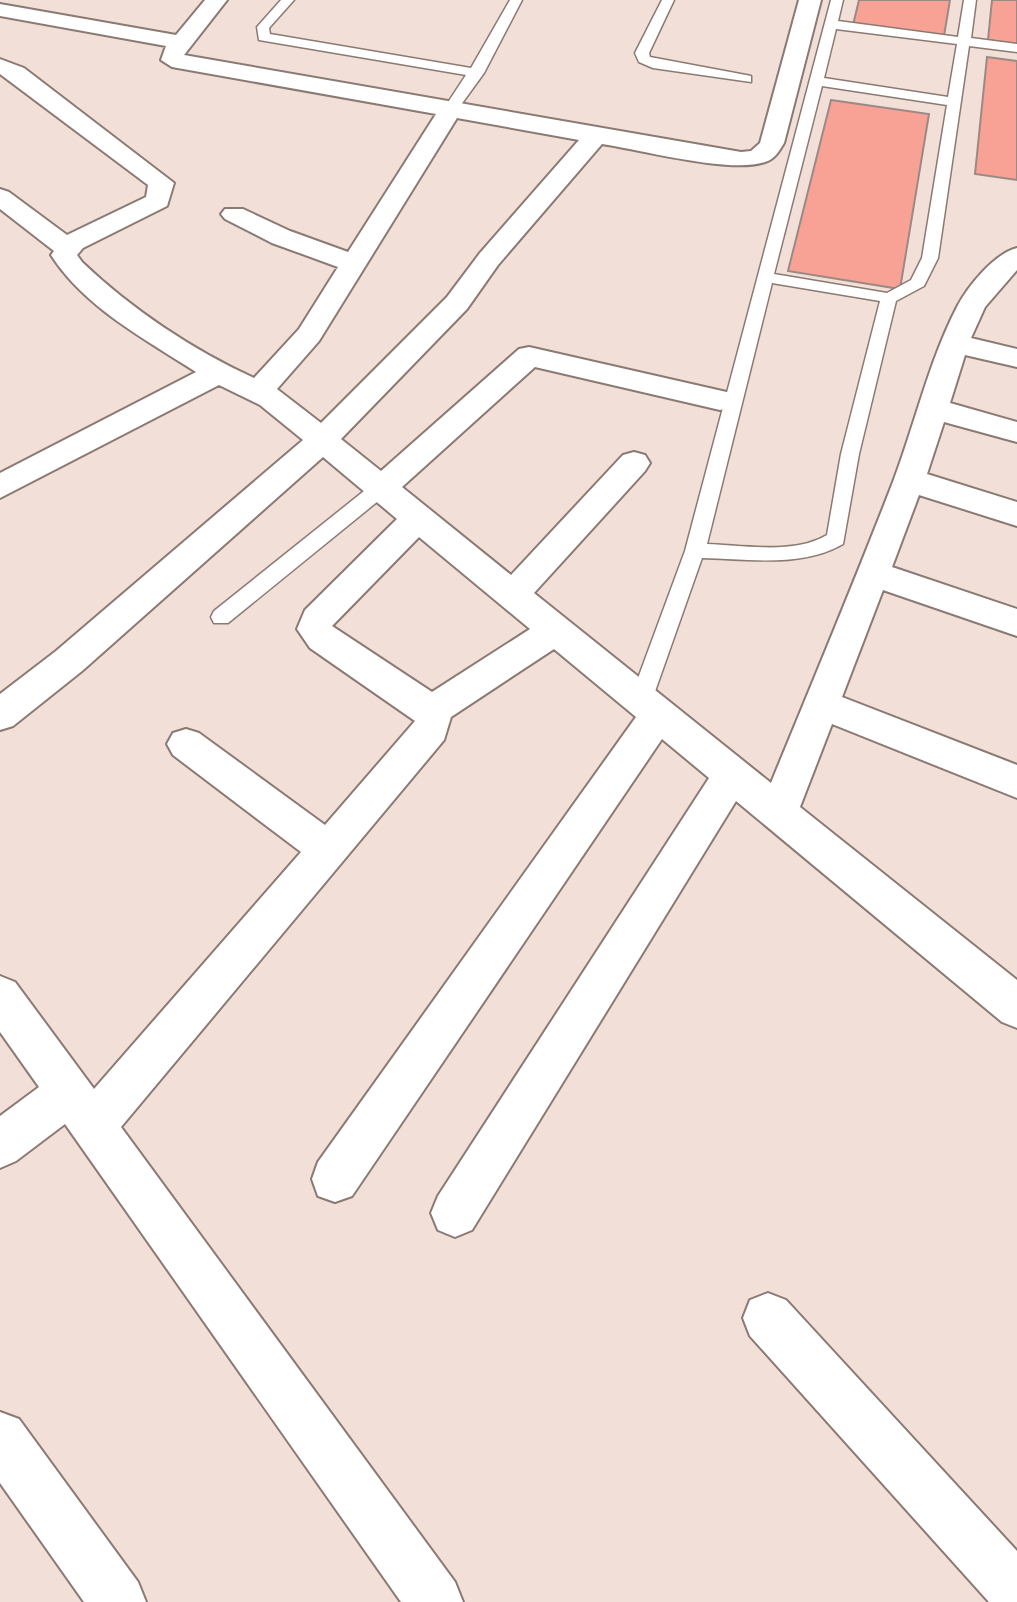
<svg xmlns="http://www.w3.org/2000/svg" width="1017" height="1602" viewBox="0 0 1017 1602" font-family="'Noto Sans',sans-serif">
	<rect width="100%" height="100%" fill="#f2dfd8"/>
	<path fill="#f7a294" stroke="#9b8986" stroke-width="2" d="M 859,0 L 950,0 L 944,36 L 853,25 Z
		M 992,0 L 1017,0 L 1017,44 L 988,40 Z
		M 987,57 L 1017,61 L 1017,180 L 975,174 Z
		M 831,100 L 929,114 L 900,289 L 788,271 Z"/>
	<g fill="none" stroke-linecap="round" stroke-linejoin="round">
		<g stroke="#8a7a73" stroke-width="3">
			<path id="lane" d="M 281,0 L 294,0 L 269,28 L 270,34 L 471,68 L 510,0 L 522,0 L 484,73 L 455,113 L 450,114 L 443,110 L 466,75 L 259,40 L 257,27 Z
				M 662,0 L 674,0 L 649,53 L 650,57 L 746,75 L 751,76 L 751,82 L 653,68 L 639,62 L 635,53 Z
				M 831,0 L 843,0 L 838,21 L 958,37 L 964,0 L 976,0 L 971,38 L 1017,44 L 1017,52 L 969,46 L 938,258 L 924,286 L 896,301 L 859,454 L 843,544 C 802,568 748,559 702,558 L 652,700 L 649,706 L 641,709 L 633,706 L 630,700 L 685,551 ZM 836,29 L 957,44 L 948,97 L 824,78 ZM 822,86 L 947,105 L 922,258 L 911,280 L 887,293 L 774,274 ZM 772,283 L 880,301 L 841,454 L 827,535 C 794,555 743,545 707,544 Z
				M 381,481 L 388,483 L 390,488 L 388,493 L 228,623 L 214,623 L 211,617 L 214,611 L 374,483 Z"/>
		</g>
		<g stroke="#8a7a73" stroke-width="4">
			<path id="street" d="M 205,0 L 227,0 L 184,55 L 741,152 L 751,151 L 760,143 L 799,0 L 821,0 L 784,143 C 779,151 775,159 765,162 C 731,174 641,150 602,144 L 498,265 L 467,309 L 341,439 L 381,471 L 519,349 L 529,347 L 731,393 L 735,400 L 731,407 L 720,410 L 535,367 L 402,487 L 511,575 L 623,455 L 634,452 L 645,455 L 650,463 L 645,471 L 534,593 L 771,783 C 812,683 854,583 893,482 C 915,424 929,361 957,307 C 968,286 994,254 1017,248 L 1017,270 L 985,307 L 971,338 L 1017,349 L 1017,367 L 965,355 L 950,403 L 1017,422 L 1017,442 L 944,422 L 927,474 L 1017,502 L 1017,526 L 919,495 L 892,567 L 1017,609 L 1017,636 L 883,590 L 842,697 L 1017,765 L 1017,798 L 832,724 L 800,807 L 1017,980 L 1017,1028 L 1002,1022 L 736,801 L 472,1230 L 455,1237 L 438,1230 L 431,1213 L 438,1196 L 709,778 L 662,739 L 352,1196 L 335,1202 L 318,1196 L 312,1179 L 318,1162 L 636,717 L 554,649 L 451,717 L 444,740 L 121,1127 L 455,1582 L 463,1602 L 401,1602 L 65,1124 L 16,1161 L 0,1168 L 0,1116 L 39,1087 L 0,1032 L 0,976 L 15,982 L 94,1089 L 301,852 L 173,755 L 167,744 L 173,733 L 186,729 L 199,733 L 325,825 L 415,721 L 310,648 L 297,629 L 305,610 L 397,519 L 323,457 L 82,671 L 13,726 L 0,730 L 0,694 L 56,651 L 303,440 L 260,405 L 219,385 L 0,498 L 0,473 L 196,372 C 145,339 84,307 51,255 L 54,251 L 0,209 L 0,189 L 9,192 L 67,235 L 146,197 L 148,185 L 0,74 L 0,59 L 24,68 L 174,183 L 167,206 L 83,248 L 77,255 L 82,262 C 131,309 193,350 254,378 L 299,329 L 338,267 L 272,243 L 225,219 L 221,214 L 225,209 L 243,209 L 290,231 L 348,252 L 436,114 L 172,67 L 161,60 L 166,46 L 0,16 L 0,4 L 176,35 ZM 457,118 L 579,140 L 480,253 L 447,297 L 321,423 L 277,389 L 319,341 ZM 419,537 L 530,629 L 432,692 L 332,626 Z
				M 768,1293 L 786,1300 L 1017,1551 L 1017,1602 L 989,1602 L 750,1336 L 743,1318 L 750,1300 Z
				M 0,1412 L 19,1419 L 138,1582 L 146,1602 L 84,1602 L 0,1483 Z"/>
		</g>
		<use href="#lane" fill="#fff" fill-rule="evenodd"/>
		<use href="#street" fill="#fff" fill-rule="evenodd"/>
	</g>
</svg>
